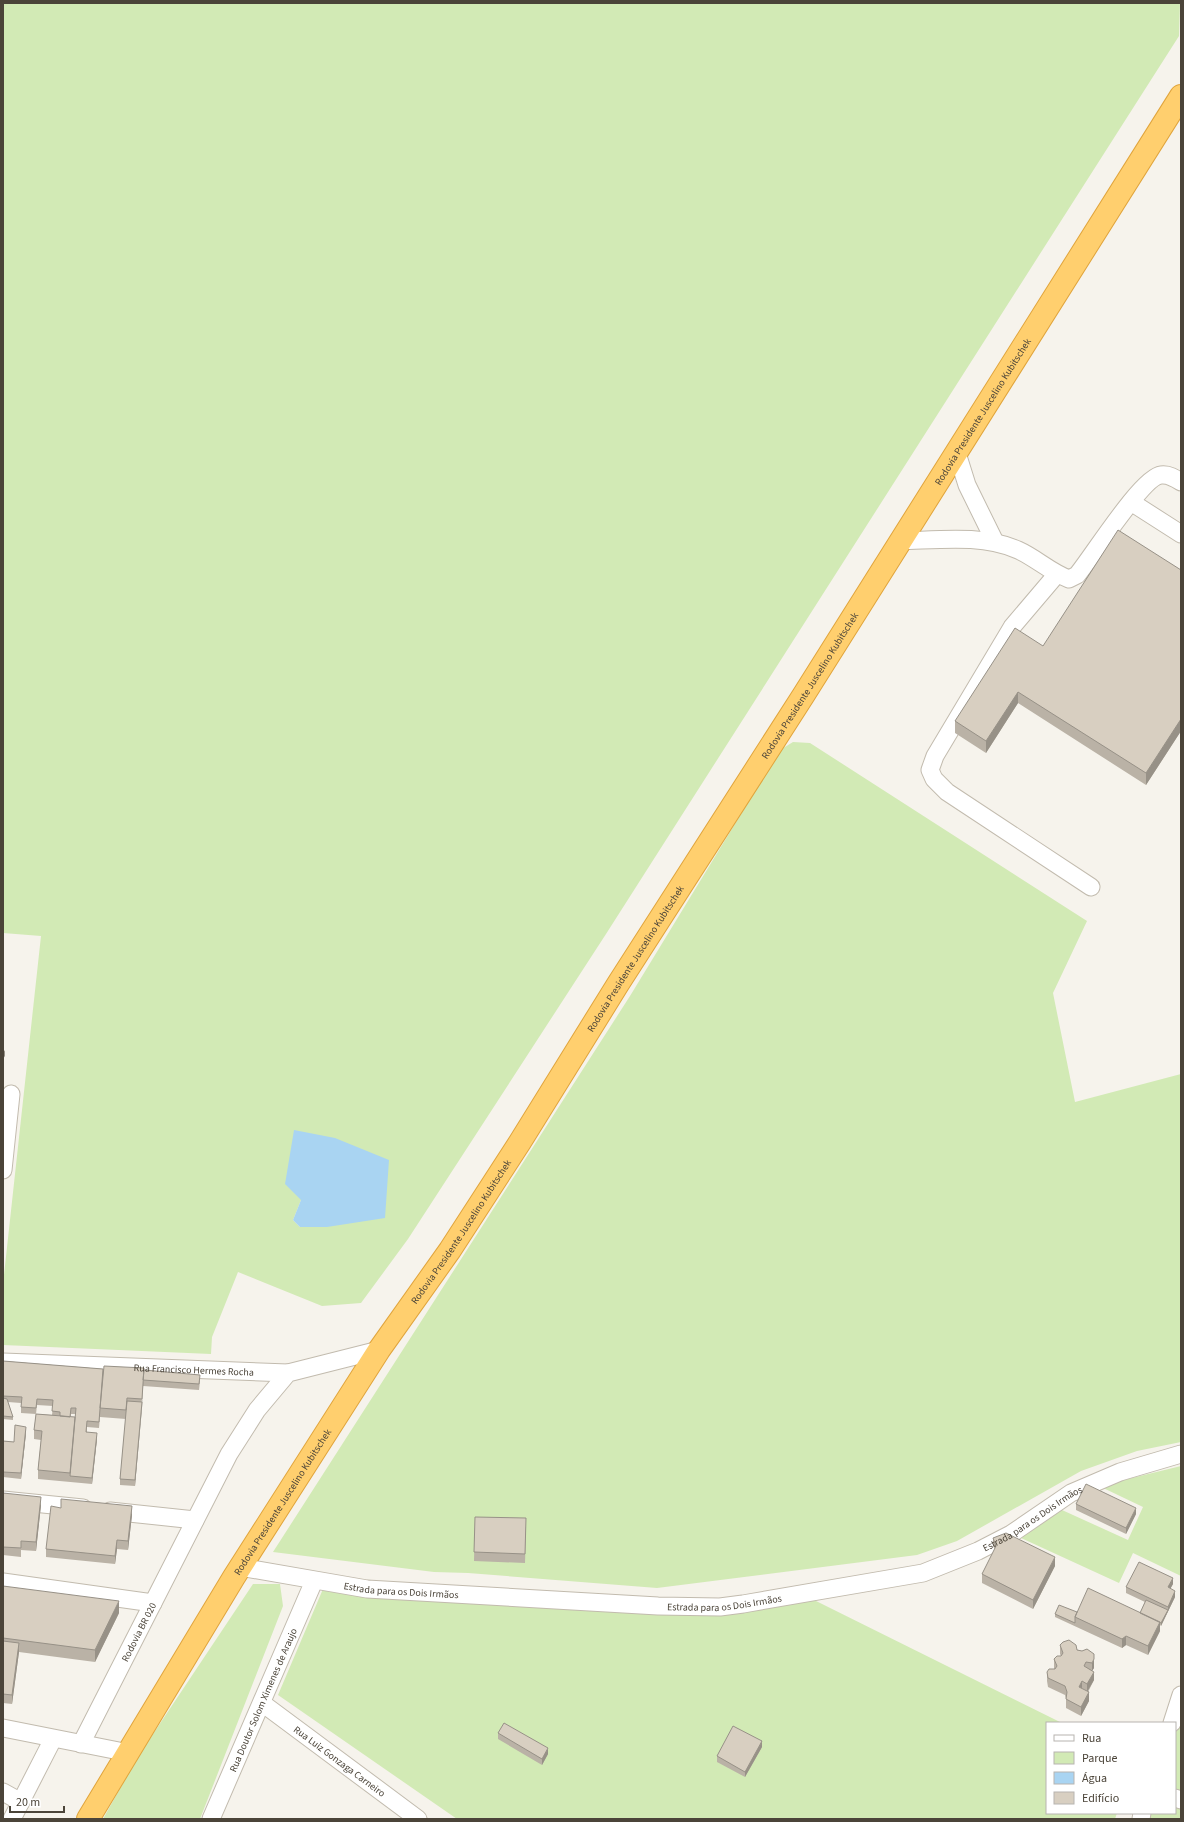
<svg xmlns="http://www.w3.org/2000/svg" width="1184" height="1822" viewBox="0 0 1184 1822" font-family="'Source Sans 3',sans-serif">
	<rect width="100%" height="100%" fill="#f6f3ec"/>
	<path fill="#d2eab5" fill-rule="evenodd" d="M 3,3 L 1180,3 L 1179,36 L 606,934 L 408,1239 L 361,1303 L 322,1306 L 238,1272 L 212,1337 L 211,1354 L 3,1345 L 3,1284 L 41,936 L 3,933 ZM 301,1200 L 300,1227 L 293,1220 Z
		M 793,742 L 810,743 L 1087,921 L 1053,993 L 1075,1102 L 1181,1074 L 1181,1442 L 1137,1451 L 1081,1471 L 957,1541 L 917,1555 L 657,1588 L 468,1573 L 434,1572 L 273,1552 L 630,996 L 780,750 Z
		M 1181,1466 L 1181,1576 L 1133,1553 L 1119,1583 L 1021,1538 L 1062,1510 L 1128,1540 L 1143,1507 L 1099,1486 Z
		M 253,1584 L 280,1584 L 283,1606 L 200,1819 L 103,1819 L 137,1758 Z
		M 323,1589 L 723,1614 L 812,1599 L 1062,1723 L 1047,1723 L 1047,1813 L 1117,1813 L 1115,1819 L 457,1819 L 278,1695 Z
		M 1181,1695 L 1181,1819 L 1141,1819 L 1142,1813 L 1175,1813 L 1175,1723 Z"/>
	<path fill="#a9d4f2" d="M 294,1130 L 335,1138 L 389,1160 L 385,1218 L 327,1227 L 300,1227 L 293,1220 L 301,1200 L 285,1184 Z"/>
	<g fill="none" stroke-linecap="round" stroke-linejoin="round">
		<g stroke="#c2bbae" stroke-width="19">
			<g id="minor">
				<path d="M 957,453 L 967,485 L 995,542"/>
				<path d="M 1131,502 L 1181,534"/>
				<path d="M 900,541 C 939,540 982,534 1018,550 C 1036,558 1050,572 1069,579 L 1077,575 C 1092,557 1142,477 1161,475 C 1169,474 1175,478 1181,482"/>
				<path d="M 1057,574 L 1012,627 L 935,756 L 930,770 L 934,779 L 947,792 L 1091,887"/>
				<path d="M 3,1170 L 11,1094"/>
				<path id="s1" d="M 3,1362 L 288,1373"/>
				<path d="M 3,1500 L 83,1508"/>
				<path d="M 110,1511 L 195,1520"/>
				<path id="s2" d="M 240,1567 L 367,1589 L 658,1606 L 720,1607 L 743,1604 L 923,1573 L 978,1551 L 1011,1534 L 1071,1493 L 1120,1472 L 1181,1454"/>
				<path d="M 3,1582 L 153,1603"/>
				<path id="s3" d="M 262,1703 L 418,1819"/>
				<path d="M 1172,1723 L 1181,1695"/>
				<path d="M 3,1728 L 129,1753"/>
				<path id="s4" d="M 81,1744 L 229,1454 L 257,1410 L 288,1373 L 379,1350"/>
				<path d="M 3,1792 L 21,1802"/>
				<path d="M 1175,1798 L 1181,1800"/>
				<path d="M 12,1819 L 53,1739"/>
				<path id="s5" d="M 211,1819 L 314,1581"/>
				<path d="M 1141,1819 L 1142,1813"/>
			</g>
		</g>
		<g stroke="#e0a43c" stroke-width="24">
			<g id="highway">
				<path id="s6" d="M 88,1819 L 234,1577 L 379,1350 L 450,1250 L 520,1142 L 618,984 L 803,696 L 1181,96"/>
			</g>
		</g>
		<use href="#minor" stroke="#fff" stroke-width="17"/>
		<use href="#highway" stroke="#ffcf6e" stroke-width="22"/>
	</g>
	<path fill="#bab2a6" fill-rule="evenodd" d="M 1181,570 L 1181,731 L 1146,785 L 1018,703 L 986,753 L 955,733 L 955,721 L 1043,646 Z
		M 3,1361 L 103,1369 L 144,1370 L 200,1381 L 199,1390 L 143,1386 L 135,1486 L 120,1485 L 120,1479 L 126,1419 L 100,1417 L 99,1428 L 87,1427 L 87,1432 L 97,1439 L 92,1484 L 38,1479 L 38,1470 L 41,1440 L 34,1439 L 34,1430 L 36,1414 L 21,1413 L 21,1403 L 8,1402 L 13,1417 L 13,1420 L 3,1419 ZM 37,1405 L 53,1406 L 52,1415 L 36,1414 ZM 71,1414 L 76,1414 L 75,1420 L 71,1417 Z
		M 26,1433 L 21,1479 L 3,1477 L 3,1441 L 14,1442 Z
		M 3,1493 L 41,1505 L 36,1551 L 21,1550 L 21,1557 L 3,1555 Z
		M 1076,1504 L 1136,1514 L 1126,1534 L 1076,1510 Z
		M 132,1515 L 128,1550 L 117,1549 L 115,1564 L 46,1557 L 46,1549 Z
		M 475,1517 L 526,1527 L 525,1563 L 474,1561 Z
		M 993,1538 L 1055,1566 L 1033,1609 L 982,1583 L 982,1574 L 995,1550 L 993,1546 Z
		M 1173,1584 L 1170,1589 L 1175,1597 L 1161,1626 L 1160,1625 L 1160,1631 L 1148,1655 L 1126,1645 L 1122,1648 L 1055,1617 L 1055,1614 L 1077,1612 L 1140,1613 L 1145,1602 L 1126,1593 L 1126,1587 Z
		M 3,1586 L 119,1613 L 95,1662 L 19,1652 L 12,1704 L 3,1703 Z
		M 1060,1645 L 1082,1651 L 1087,1649 L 1094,1668 L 1092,1671 L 1094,1680 L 1088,1692 L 1089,1701 L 1081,1716 L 1066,1708 L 1066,1699 L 1065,1695 L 1048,1687 L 1047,1681 L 1047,1672 L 1054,1669 L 1054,1659 L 1061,1656 L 1060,1654 Z
		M 498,1733 L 548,1754 L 542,1765 L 498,1739 Z
		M 762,1747 L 745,1777 L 717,1762 L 717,1756 Z"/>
	<path fill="#979187" d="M 1018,692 L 1018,703 L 986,753 L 986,741 Z
		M 1181,719 L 1181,731 L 1146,785 L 1146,773 Z
		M 5,1050 L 5,1056 L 3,1059 L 3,1053 Z
		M 144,1368 L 142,1408 L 135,1486 L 135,1480 L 142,1402 Z
		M 26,1427 L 26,1433 L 21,1479 L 21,1473 Z
		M 97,1433 L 97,1439 L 92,1484 L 92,1478 Z
		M 41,1497 L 41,1505 L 36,1551 L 36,1542 Z
		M 132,1506 L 132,1515 L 128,1550 L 128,1541 Z
		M 1136,1508 L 1136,1514 L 1126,1534 L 1126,1528 Z
		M 117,1540 L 117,1549 L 115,1564 L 115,1556 Z
		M 1055,1557 L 1055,1566 L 1033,1609 L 1033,1600 Z
		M 1173,1578 L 1173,1584 L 1168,1593 L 1168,1587 Z
		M 1175,1591 L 1175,1597 L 1161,1626 L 1161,1623 L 1168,1610 L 1168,1607 Z
		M 119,1601 L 119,1613 L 95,1662 L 95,1650 Z
		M 1160,1622 L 1160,1631 L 1148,1655 L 1148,1646 Z
		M 1126,1636 L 1126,1645 L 1122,1648 L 1122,1639 Z
		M 19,1643 L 19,1652 L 12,1704 L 12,1695 Z
		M 1094,1659 L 1094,1668 L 1092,1671 L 1092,1663 Z
		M 1094,1672 L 1094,1680 L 1087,1692 L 1087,1684 Z
		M 1082,1681 L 1082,1689 L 1079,1687 Z
		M 1089,1692 L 1089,1701 L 1081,1716 L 1081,1707 Z
		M 762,1741 L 762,1747 L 745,1777 L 745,1772 Z
		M 548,1748 L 548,1754 L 542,1765 L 542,1759 Z"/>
	<path fill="#d8cfc1" stroke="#979187" d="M 1118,530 L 1181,570 L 1181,719 L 1146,773 L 1018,692 L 986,741 L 955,721 L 1015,628 L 1043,646 Z
		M 3,1361 L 103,1369 L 99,1422 L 87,1421 L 86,1432 L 97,1433 L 92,1478 L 70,1476 L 76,1408 L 71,1408 L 70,1417 L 60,1416 L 60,1412 L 52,1411 L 53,1400 L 37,1399 L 36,1408 L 21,1407 L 22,1397 L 3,1396 Z
		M 104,1366 L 144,1368 L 142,1399 L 127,1398 L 126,1410 L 100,1408 Z
		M 144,1370 L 200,1375 L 199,1384 L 143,1380 Z
		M 3,1398 L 7,1399 L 13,1417 L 3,1416 Z
		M 127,1401 L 142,1402 L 135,1480 L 120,1479 Z
		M 36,1414 L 75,1417 L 70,1473 L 38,1470 L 42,1431 L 34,1430 Z
		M 15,1425 L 26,1427 L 21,1473 L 3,1472 L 3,1441 L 14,1442 Z
		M 1086,1484 L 1136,1508 L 1126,1528 L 1076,1504 Z
		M 3,1493 L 41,1497 L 36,1542 L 21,1541 L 21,1548 L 3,1547 Z
		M 61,1499 L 132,1506 L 128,1541 L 117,1540 L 115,1556 L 46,1549 L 51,1506 L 61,1508 Z
		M 475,1517 L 526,1518 L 525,1554 L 474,1552 Z
		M 1006,1533 L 1055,1557 L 1033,1600 L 982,1574 L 996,1546 L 993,1538 Z
		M 1139,1562 L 1173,1578 L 1168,1587 L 1175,1591 L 1168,1607 L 1126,1587 Z
		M 3,1586 L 119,1601 L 95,1650 L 3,1638 Z
		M 1088,1588 L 1160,1622 L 1148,1646 L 1126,1636 L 1122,1639 L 1075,1617 Z
		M 1146,1600 L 1168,1610 L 1161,1623 L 1140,1613 Z
		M 1059,1605 L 1077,1612 L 1075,1617 L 1075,1623 L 1055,1614 Z
		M 1069,1640 L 1076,1645 L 1077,1650 L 1082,1651 L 1087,1649 L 1094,1654 L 1094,1659 L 1092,1663 L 1086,1662 L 1084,1666 L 1094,1672 L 1087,1684 L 1082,1681 L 1079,1687 L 1089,1692 L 1081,1707 L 1066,1699 L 1067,1692 L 1065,1686 L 1048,1678 L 1047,1672 L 1049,1669 L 1055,1669 L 1057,1666 L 1054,1659 L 1057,1656 L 1061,1656 L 1063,1653 L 1060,1645 L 1063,1642 Z
		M 3,1641 L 19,1643 L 12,1695 L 3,1694 Z
		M 504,1723 L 548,1748 L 542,1759 L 498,1733 Z
		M 733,1726 L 762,1741 L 745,1772 L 717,1756 Z"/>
	<g text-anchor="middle" stroke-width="3" stroke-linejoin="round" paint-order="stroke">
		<g font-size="10" fill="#4b4439" stroke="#fff">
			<text dy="4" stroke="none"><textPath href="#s6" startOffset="1668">Rodovia Presidente Juscelino Kubitschek</textPath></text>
			<text dy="4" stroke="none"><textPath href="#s6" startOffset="1344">Rodovia Presidente Juscelino Kubitschek</textPath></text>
			<text dy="4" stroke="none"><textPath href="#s6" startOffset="1020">Rodovia Presidente Juscelino Kubitschek</textPath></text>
			<text dy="4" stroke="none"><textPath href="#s6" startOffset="696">Rodovia Presidente Juscelino Kubitschek</textPath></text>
			<text dy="4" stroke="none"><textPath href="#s1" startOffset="191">Rua Francisco Hermes Rocha</textPath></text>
			<text dy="4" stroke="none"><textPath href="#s6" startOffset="372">Rodovia Presidente Juscelino Kubitschek</textPath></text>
			<text dy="4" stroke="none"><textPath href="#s2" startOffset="811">Estrada para os Dois Irmãos</textPath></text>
			<text dy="4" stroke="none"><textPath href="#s2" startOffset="163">Estrada para os Dois Irmãos</textPath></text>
			<text dy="4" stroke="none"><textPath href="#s2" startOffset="487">Estrada para os Dois Irmãos</textPath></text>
			<text dy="4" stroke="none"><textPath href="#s4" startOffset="126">Rodovia BR 020</textPath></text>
			<text dy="4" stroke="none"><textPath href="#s5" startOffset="130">Rua Doutor Solom Ximenes de Araujo</textPath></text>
			<text dy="4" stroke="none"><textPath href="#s3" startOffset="97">Rua Luiz Gonzaga Carneiro</textPath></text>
		</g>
	</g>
	<rect width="1184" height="1822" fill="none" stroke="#4b4439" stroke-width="8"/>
	<rect x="1046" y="1722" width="130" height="92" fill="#ffffff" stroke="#b7b4b0"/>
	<rect x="1054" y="1735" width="20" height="6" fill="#ffffff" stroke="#b7b4b0"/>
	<text x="1082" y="1742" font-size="12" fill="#4b4439">Rua</text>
	<rect x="1054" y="1752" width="20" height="12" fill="#d2eab5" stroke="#b7b4b0"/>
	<text x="1082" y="1762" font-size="12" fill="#4b4439">Parque</text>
	<rect x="1054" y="1772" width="20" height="12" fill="#a9d4f2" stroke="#b7b4b0"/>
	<text x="1082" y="1782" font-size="12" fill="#4b4439">Água</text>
	<rect x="1054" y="1792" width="20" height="12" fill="#d8cfc1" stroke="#b7b4b0"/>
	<text x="1082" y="1802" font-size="12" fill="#4b4439">Edifício</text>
	<path d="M10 1806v6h54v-6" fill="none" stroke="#4b4439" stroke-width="2"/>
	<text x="16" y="1806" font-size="12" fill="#4b4439" stroke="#ffffff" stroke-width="3" paint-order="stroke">20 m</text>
</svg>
